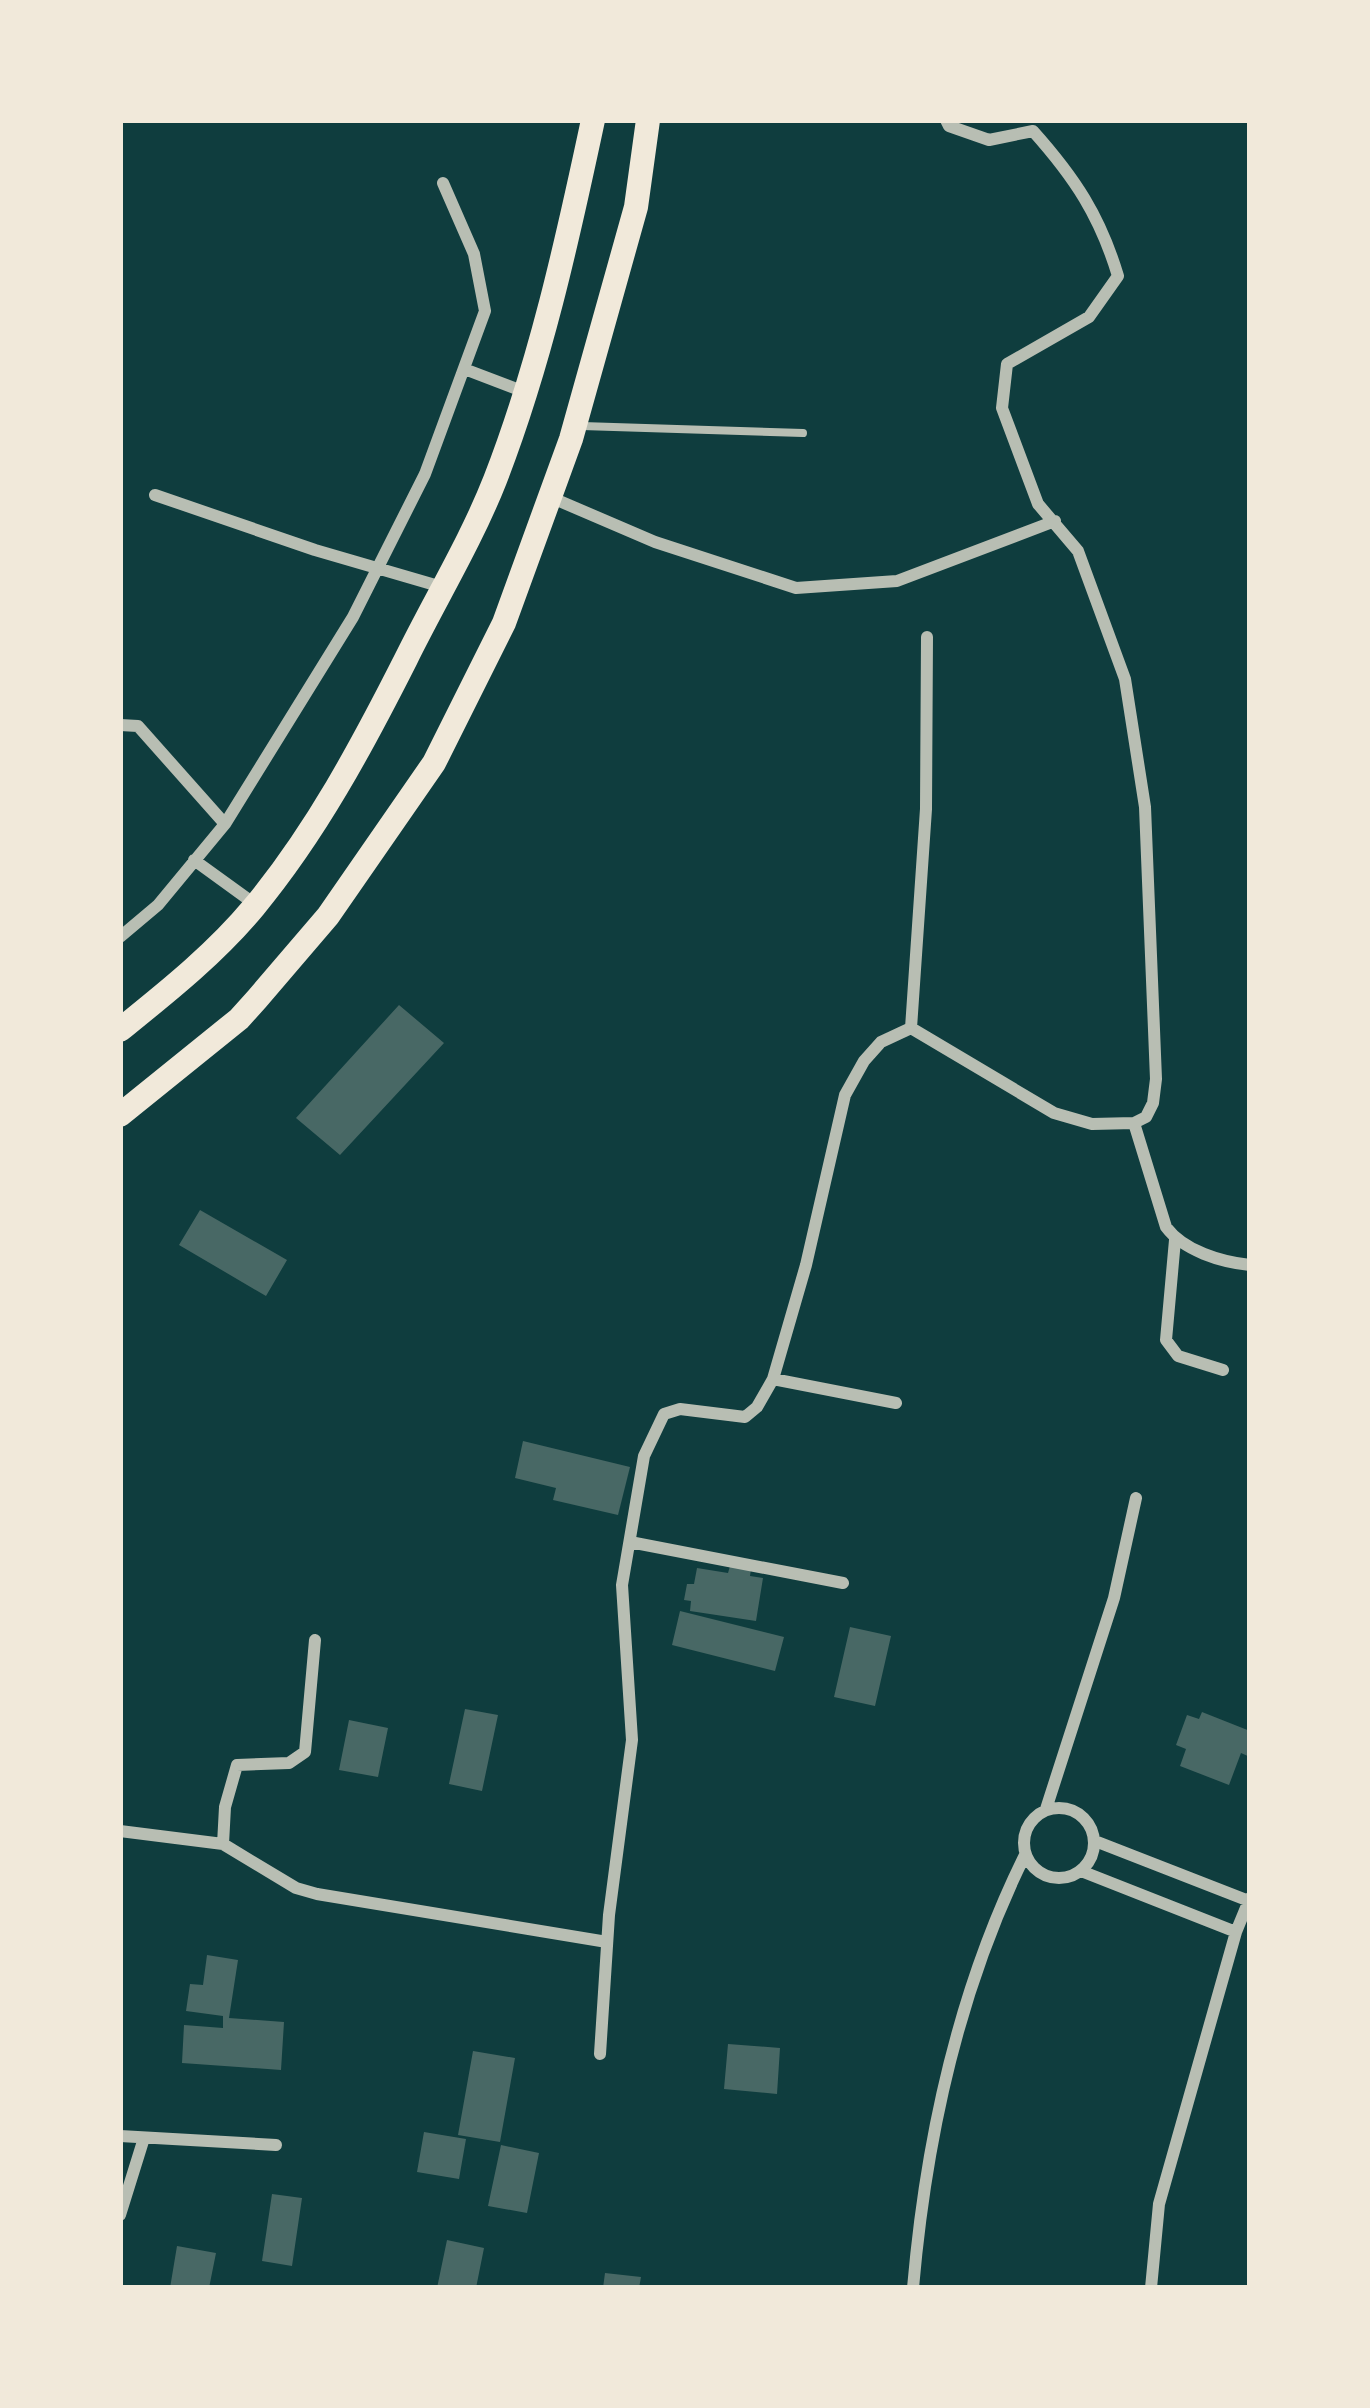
<svg xmlns="http://www.w3.org/2000/svg" width="1370" height="2408" viewBox="0 0 1370 2408" font-family="Roboto,sans-serif">
	<rect width="100%" height="100%" fill="#0f3d3e"/>
	<path fill="#486865" d="M 399,1005 L 444,1043 L 340,1155 L 296,1118 Z
		M 200,1210 L 287,1260 L 266,1296 L 179,1245 Z
		M 523,1441 L 630,1467 L 618,1515 L 553,1500 L 556,1488 L 515,1478 Z
		M 730,1566 L 751,1569 L 750,1576 L 763,1578 L 756,1621 L 690,1611 L 691,1601 L 684,1600 L 687,1584 L 694,1584 L 697,1568 L 728,1573 Z
		M 680,1611 L 784,1637 L 775,1671 L 672,1645 Z
		M 850,1627 L 891,1636 L 875,1706 L 834,1697 Z
		M 465,1709 L 498,1715 L 482,1791 L 449,1784 Z
		M 1202,1712 L 1250,1731 L 1250,1757 L 1241,1753 L 1229,1785 L 1180,1766 L 1186,1749 L 1176,1745 L 1187,1715 L 1199,1719 Z
		M 349,1720 L 388,1728 L 378,1777 L 339,1770 Z
		M 207,1955 L 238,1960 L 229,2018 L 284,2022 L 281,2070 L 182,2063 L 184,2025 L 223,2028 L 223,2016 L 186,2011 L 190,1984 L 203,1985 Z
		M 728,2044 L 780,2048 L 777,2094 L 724,2089 Z
		M 473,2051 L 515,2058 L 500,2142 L 458,2135 Z
		M 424,2132 L 466,2139 L 459,2179 L 417,2172 Z
		M 501,2145 L 539,2153 L 527,2213 L 488,2206 Z
		M 272,2194 L 302,2198 L 292,2266 L 262,2261 Z
		M 447,2240 L 484,2248 L 476,2288 L 437,2288 Z
		M 177,2246 L 216,2253 L 209,2288 L 170,2288 Z
		M 605,2273 L 641,2277 L 639,2288 L 603,2288 Z"/>
	<g fill="none" stroke-linecap="round" stroke-linejoin="round">
		<path stroke="#b8beb3" stroke-width="8" d="M 582,426 L 803,433"/>
		<path stroke="#b8beb3" stroke-width="12" d="M 467,370 L 525,392
			M 155,495 L 315,550 L 442,587
			M 550,497 L 655,542 L 796,588 L 897,581 L 1055,521
			M 120,725 L 138,726 L 225,824
			M 194,860 L 256,905
			M 120,937 L 158,905 L 225,824 L 353,617 L 425,474 L 485,311 L 474,254 L 443,183
			M 911,1028 L 926,809 L 927,637
			M 1134,1123 L 1166,1227 C 1184,1251 1221,1262 1250,1265
			M 1175,1240 L 1166,1340 L 1178,1356 L 1223,1370
			M 773,1379 L 896,1403
			M 630,1542 L 843,1583
			M1024 1843a35 35 0 1 1 70 0a35 35 0 1 1-70 0Z
			M 1046,1809 L 1114,1598 L 1136,1498
			M 120,1831 L 223,1844 L 296,1888 L 317,1894 L 607,1942
			M 1095,1841 L 1249,1901
			M 223,1844 L 225,1807 L 237,1765 L 289,1763 L 305,1752 L 315,1640
			M 1081,1871 L 1236,1932
			M 600,2054 L 609,1915 L 632,1740 L 622,1585 L 644,1456 L 664,1414 L 680,1409 L 745,1417 L 757,1407 L 773,1379 L 806,1265 L 845,1095 L 864,1061 L 881,1042 L 911,1028 L 1054,1113 L 1092,1124 L 1134,1123 L 1146,1117 L 1153,1103 L 1156,1079 L 1145,807 L 1125,679 L 1078,551 L 1038,504 L 1002,408 L 1007,364 L 1089,317 L 1118,276 C 1100,216 1075,178 1033,131 L 989,140 L 949,126 L 946,120
			M 120,2136 L 276,2145
			M 120,2215 L 144,2138
			M 913,2288 C 926,2138 958,1990 1025,1855
			M 1151,2288 L 1159,2204 L 1236,1932 L 1250,1898"/>
		<path stroke="#f1e9da" stroke-width="24" d="M 120,1030 C 167,992 215,954 254,907 C 316,832 362,746 406,659 C 435,600 471,541 495,480 C 540,364 567,242 593,120
			M 120,1115 L 239,1019 L 257,999 L 328,916 L 434,763 L 504,623 L 571,439 L 636,207 L 648,120"/>
	</g>
	<rect width="1370" height="2408" fill="none" stroke="#f1e9da" stroke-width="246"/>
</svg>
